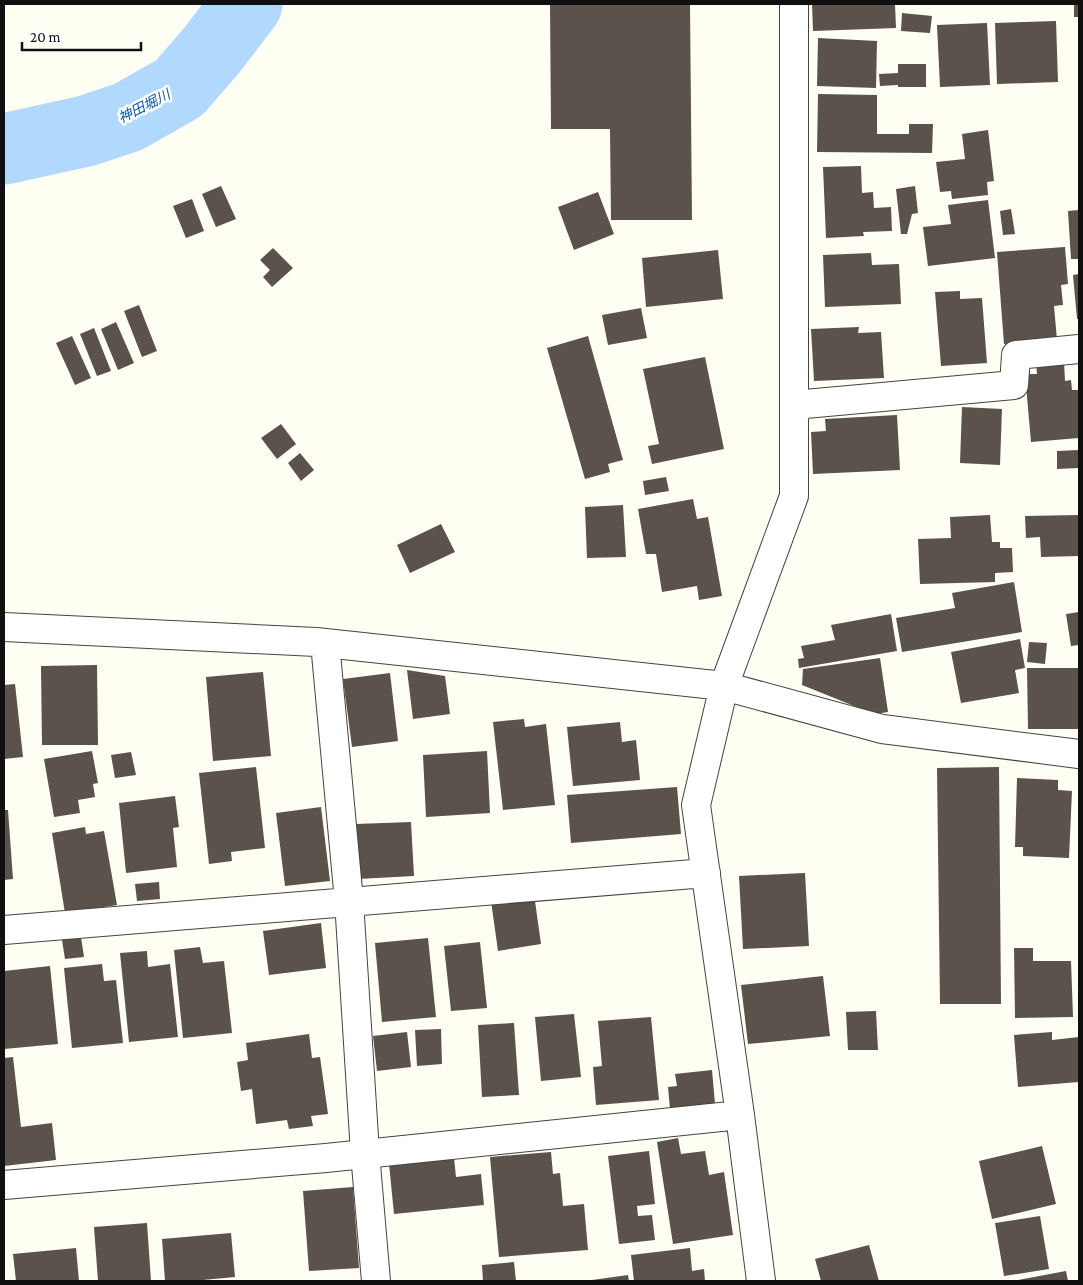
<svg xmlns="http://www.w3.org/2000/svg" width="1083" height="1285" viewBox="0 0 1083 1285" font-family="'Crimson Pro','Noto Sans JP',serif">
	<rect width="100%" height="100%" fill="#fffef3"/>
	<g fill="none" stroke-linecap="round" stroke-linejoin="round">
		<path stroke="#b1d9fd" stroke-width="71" d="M 4,149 L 86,131 L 128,117 L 179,88 L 212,50 L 247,4"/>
	</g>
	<path fill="#5a524b" d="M 550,4 L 690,4 L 692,220 L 611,220 L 610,129 L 551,129 Z
		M 812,4 L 895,4 L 896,28 L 813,31 Z
		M 1074,4 L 1079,4 L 1079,17 L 1074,17 Z
		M 902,13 L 932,16 L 930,33 L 901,31 Z
		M 1056,21 L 1058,82 L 997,84 L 995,23 Z
		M 987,23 L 990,85 L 940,87 L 937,25 Z
		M 818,38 L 877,41 L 876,88 L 817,86 Z
		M 898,64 L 926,64 L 926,87 L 898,87 L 898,85 L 880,86 L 879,74 L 898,73 Z
		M 818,94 L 877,95 L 877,134 L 909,134 L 909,124 L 933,124 L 932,153 L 817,152 Z
		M 988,130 L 994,181 L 987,182 L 988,195 L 952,199 L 951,191 L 940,192 L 936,162 L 965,159 L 962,134 Z
		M 861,166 L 862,193 L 873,192 L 874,208 L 891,207 L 892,231 L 863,232 L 864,236 L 826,238 L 823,167 Z
		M 221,186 L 236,219 L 216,227 L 202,194 Z
		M 915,186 L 918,213 L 912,214 L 907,234 L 901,234 L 896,189 Z
		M 598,192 L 614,234 L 574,250 L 558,207 Z
		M 192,199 L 204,231 L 186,238 L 173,206 Z
		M 988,200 L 995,258 L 928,266 L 923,227 L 951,224 L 948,205 Z
		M 1011,209 L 1015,234 L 1003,235 L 1000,211 Z
		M 1079,210 L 1079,259 L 1071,259 L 1068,211 Z
		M 1065,247 L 1068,284 L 1061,285 L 1063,305 L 1054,306 L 1057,340 L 1004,344 L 997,252 Z
		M 273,248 L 293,268 L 272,287 L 263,277 L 270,270 L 260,260 Z
		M 718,250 L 723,299 L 646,307 L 642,258 Z
		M 871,253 L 872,265 L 899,264 L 901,304 L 825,307 L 823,255 Z
		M 1079,274 L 1079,319 L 1077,319 L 1073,275 Z
		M 960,291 L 960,299 L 982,298 L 987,363 L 941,366 L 935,292 Z
		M 139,305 L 157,351 L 142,357 L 124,311 Z
		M 641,308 L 647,338 L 608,345 L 602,315 Z
		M 116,322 L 134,363 L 118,370 L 101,329 Z
		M 859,327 L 858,333 L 881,332 L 884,378 L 814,381 L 811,329 Z
		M 94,328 L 111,371 L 97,376 L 80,334 Z
		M 72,336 L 91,378 L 75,385 L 56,343 Z
		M 588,336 L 623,460 L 608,464 L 610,472 L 585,479 L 547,348 Z
		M 705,357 L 724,449 L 652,464 L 648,446 L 659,444 L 643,369 Z
		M 1064,361 L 1065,381 L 1071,380 L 1072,390 L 1079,390 L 1079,438 L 1031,442 L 1025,374 L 1037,374 L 1036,363 Z
		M 962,407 L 1002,409 L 1000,465 L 960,463 Z
		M 897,415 L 900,470 L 813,474 L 811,432 L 826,431 L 825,419 Z
		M 281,424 L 296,444 L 277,459 L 261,438 Z
		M 1079,450 L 1079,468 L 1057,469 L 1057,451 Z
		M 300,453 L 314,470 L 301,481 L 288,463 Z
		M 666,477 L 669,491 L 645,495 L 643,481 Z
		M 693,499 L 697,519 L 708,517 L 722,596 L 699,600 L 697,586 L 662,592 L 656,554 L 646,554 L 638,509 Z
		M 623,505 L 626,557 L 587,558 L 585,507 Z
		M 990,515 L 992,542 L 1000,542 L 1000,548 L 1012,548 L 1013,572 L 995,573 L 995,582 L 920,584 L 918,539 L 951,538 L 950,517 Z
		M 1079,515 L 1079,556 L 1041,557 L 1040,537 L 1026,538 L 1025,516 Z
		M 441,524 L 455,552 L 410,573 L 397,545 Z
		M 1014,582 L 1022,632 L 902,652 L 896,618 L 955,608 L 952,593 Z
		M 1079,612 L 1079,645 L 1071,646 L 1066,614 Z
		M 891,614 L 897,651 L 799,668 L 798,659 L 804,658 L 801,646 L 835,640 L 831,625 Z
		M 1020,639 L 1025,668 L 1015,670 L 1019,693 L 961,703 L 951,652 Z
		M 1029,642 L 1047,643 L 1045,664 L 1027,662 Z
		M 880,658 L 888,712 L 874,714 L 802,685 L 803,669 Z
		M 97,665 L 98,745 L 42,745 L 41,666 Z
		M 1027,668 L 1079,668 L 1079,729 L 1028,729 Z
		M 407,670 L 445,676 L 450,714 L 413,719 Z
		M 263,672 L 271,756 L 213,761 L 206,677 Z
		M 390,673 L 398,741 L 352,747 L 343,679 Z
		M 15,684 L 23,757 L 4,759 L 4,685 Z
		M 524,719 L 525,727 L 546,724 L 555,805 L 503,810 L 493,722 Z
		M 620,722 L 622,742 L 636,740 L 640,780 L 573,786 L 567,727 Z
		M 92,751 L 98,783 L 93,784 L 95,797 L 78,800 L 80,813 L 54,817 L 44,759 Z
		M 487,751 L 490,813 L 426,817 L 423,755 Z
		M 131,752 L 136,775 L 115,778 L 111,755 Z
		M 256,767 L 265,848 L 231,852 L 232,861 L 209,864 L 199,773 Z
		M 999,767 L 1001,1004 L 940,1004 L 937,768 Z
		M 1017,778 L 1058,780 L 1058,790 L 1072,791 L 1069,858 L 1023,856 L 1023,847 L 1015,847 Z
		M 677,787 L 681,834 L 571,843 L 567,795 Z
		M 175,796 L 179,827 L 173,828 L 177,867 L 126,873 L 119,803 Z
		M 321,807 L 330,881 L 285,886 L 276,813 Z
		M 4,810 L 8,810 L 13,879 L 4,880 Z
		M 411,822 L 414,876 L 358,879 L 356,824 Z
		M 85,827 L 86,834 L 104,831 L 117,905 L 65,913 L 52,833 Z
		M 805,873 L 809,946 L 743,949 L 739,876 Z
		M 159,882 L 160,899 L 137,901 L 135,884 Z
		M 534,894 L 541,944 L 498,951 L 491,901 Z
		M 321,923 L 326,968 L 269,975 L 263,931 Z
		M 81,937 L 84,957 L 65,959 L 62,940 Z
		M 428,938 L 436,1017 L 382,1022 L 375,943 Z
		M 480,942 L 487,1008 L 451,1011 L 444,946 Z
		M 200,947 L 203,963 L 224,961 L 232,1033 L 183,1038 L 174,950 Z
		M 1014,948 L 1033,948 L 1033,961 L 1071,961 L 1073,1017 L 1015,1018 Z
		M 147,951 L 148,967 L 170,964 L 178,1037 L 129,1042 L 120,953 Z
		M 102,964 L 104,981 L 116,980 L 123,1043 L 72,1048 L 64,968 Z
		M 50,966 L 58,1044 L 4,1049 L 4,971 Z
		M 823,976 L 830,1036 L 748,1044 L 741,985 Z
		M 876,1011 L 878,1050 L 848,1050 L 846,1012 Z
		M 574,1014 L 581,1077 L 541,1081 L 535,1017 Z
		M 651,1017 L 659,1100 L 596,1105 L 593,1067 L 602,1066 L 598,1021 Z
		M 514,1023 L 519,1095 L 482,1097 L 478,1025 Z
		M 441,1029 L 442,1064 L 417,1066 L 415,1030 Z
		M 407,1032 L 411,1067 L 377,1071 L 373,1036 Z
		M 1052,1032 L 1052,1040 L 1079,1037 L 1079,1082 L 1018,1087 L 1014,1035 Z
		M 309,1034 L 312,1058 L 320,1057 L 328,1114 L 311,1116 L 313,1126 L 289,1129 L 287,1120 L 256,1124 L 252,1089 L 241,1091 L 237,1062 L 248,1060 L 246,1043 Z
		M 13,1057 L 21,1127 L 52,1123 L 56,1160 L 4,1166 L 4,1058 Z
		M 712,1070 L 715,1104 L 670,1109 L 668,1087 L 677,1086 L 675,1074 Z
		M 678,1138 L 681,1154 L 705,1151 L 709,1175 L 724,1172 L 733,1235 L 673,1244 L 657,1142 Z
		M 1042,1146 L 1056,1204 L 992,1219 L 979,1161 Z
		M 649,1151 L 655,1204 L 637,1206 L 638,1216 L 652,1215 L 655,1240 L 619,1244 L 608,1156 Z
		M 551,1152 L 553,1174 L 560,1173 L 563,1206 L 584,1204 L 588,1250 L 499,1257 L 490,1157 Z
		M 454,1158 L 456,1177 L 481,1174 L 484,1205 L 394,1214 L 389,1164 Z
		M 353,1187 L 359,1268 L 309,1271 L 303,1191 Z
		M 1040,1216 L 1049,1269 L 1004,1276 L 995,1223 Z
		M 147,1223 L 151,1281 L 98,1281 L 94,1227 Z
		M 231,1233 L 235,1277 L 192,1281 L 165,1281 L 162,1239 Z
		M 869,1245 L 879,1281 L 821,1281 L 815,1259 Z
		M 76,1248 L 79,1281 L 16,1281 L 13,1254 Z
		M 690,1248 L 692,1271 L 704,1269 L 705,1281 L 634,1281 L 631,1255 Z
		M 514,1262 L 516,1281 L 483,1281 L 482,1265 Z
		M 1066,1271 L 1068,1281 L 1018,1281 L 1018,1280 Z
		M 628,1275 L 629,1281 L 592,1281 L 592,1280 Z"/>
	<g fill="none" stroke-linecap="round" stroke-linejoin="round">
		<g stroke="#434343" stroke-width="30">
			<path id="street" d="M 794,405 L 1014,385 L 1016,355 L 1079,349
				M 4,627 L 316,642 L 724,686 L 882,729 L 1079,754
				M 325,643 L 349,901 L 365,1153 L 376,1281
				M 4,930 L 706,873
				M 4,1185 L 326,1158 L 740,1115
				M 761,1281 L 740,1115 L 696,805 L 724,686 L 794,496 L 794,4"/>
		</g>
		<use href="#street" stroke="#fff" stroke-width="28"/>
	</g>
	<g text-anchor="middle" stroke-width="5" stroke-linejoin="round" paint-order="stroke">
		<g font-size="14" font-style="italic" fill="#0958b2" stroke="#fff">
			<text transform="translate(144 106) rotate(-27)" y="5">神田堀川</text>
		</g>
	</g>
	<rect width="1083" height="1285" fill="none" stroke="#101010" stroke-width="10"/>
	<path d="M22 42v8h119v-8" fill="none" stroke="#101010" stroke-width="2.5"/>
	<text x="30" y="42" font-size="15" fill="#101010" stroke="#ffffff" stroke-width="4" paint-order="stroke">20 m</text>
</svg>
